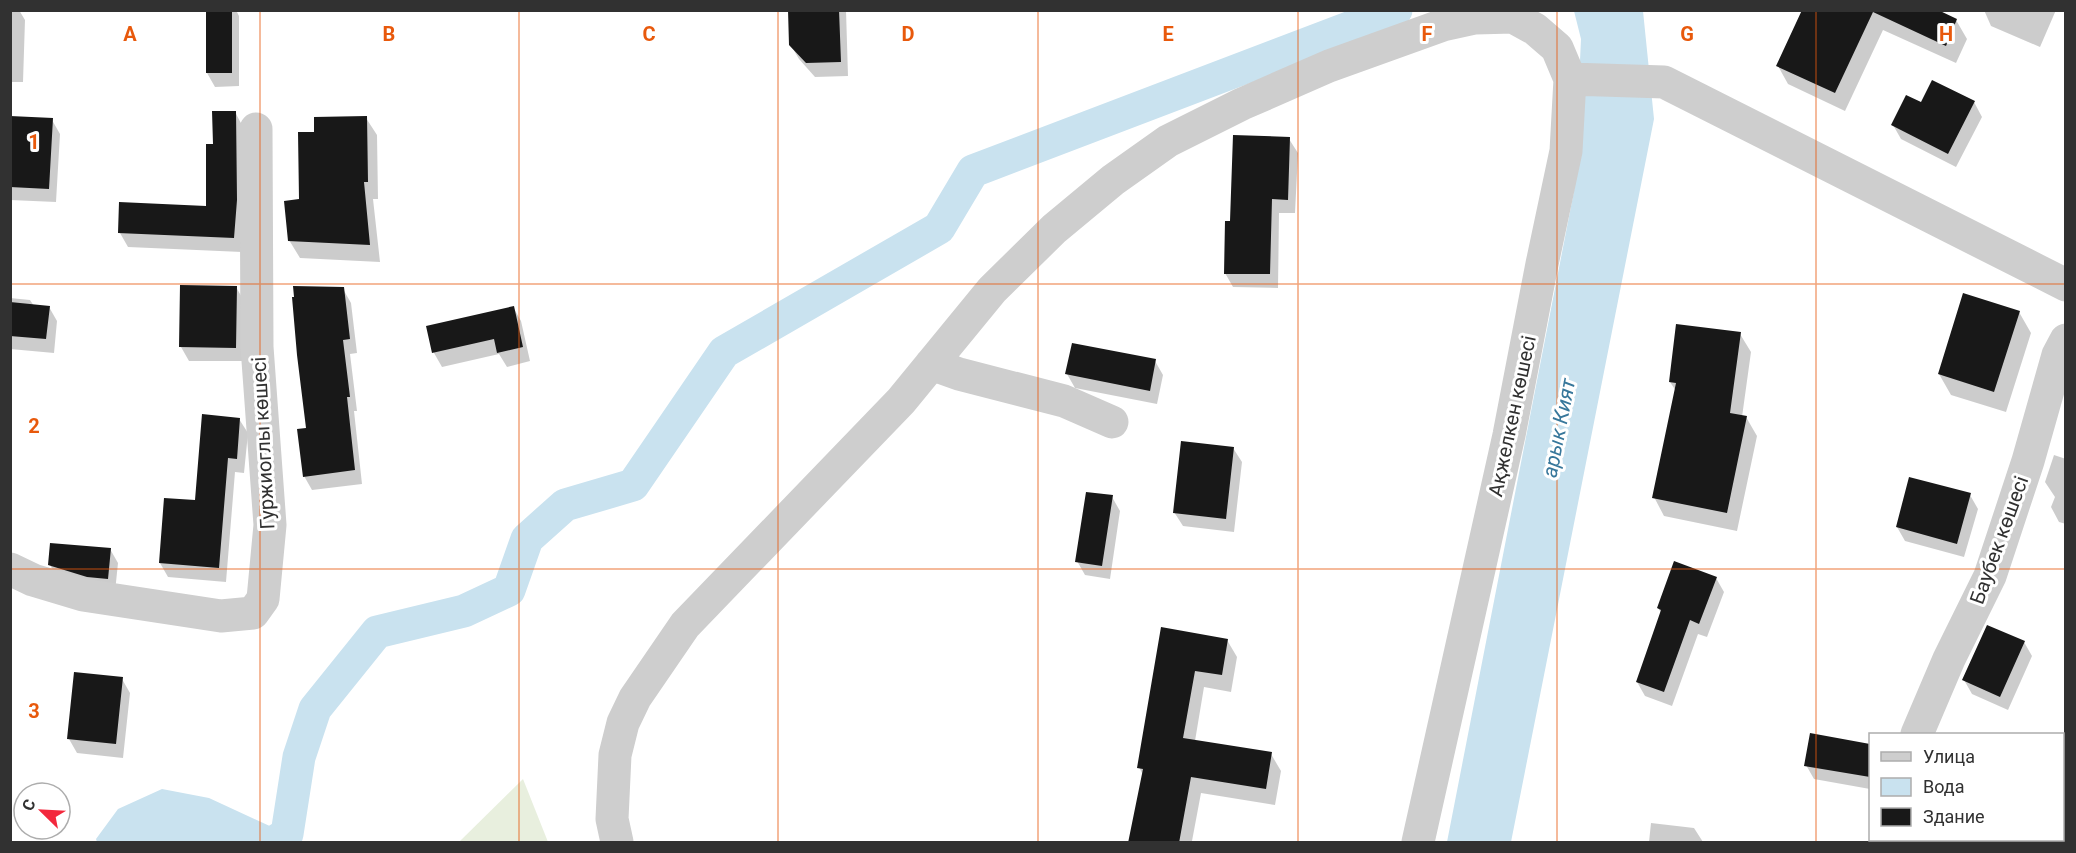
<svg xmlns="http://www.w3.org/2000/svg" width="2076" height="853" viewBox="0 0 2076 853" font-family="Roboto,sans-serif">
	<rect width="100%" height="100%" fill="#fff"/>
	<path fill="#e8efde" d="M 523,779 L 548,842 L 459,842 Z"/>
	<path fill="#c9e2ef" d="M 1574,11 L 1643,11 L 1654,119 L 1511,842 L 1447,842 L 1574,191 L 1581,39 Z
		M 162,789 L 209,798 L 287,834 L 286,842 L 97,842 L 96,839 L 118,809 Z"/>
	<path fill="#0003" d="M 10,10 L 19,10 L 25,20 L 23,82 L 10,82 Z
		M 207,10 L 236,10 L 239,16 L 239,86 L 215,87 L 207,73 Z
		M 789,10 L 846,10 L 848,76 L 815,77 L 799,59 L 790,44 Z
		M 1828,10 L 1934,10 L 1956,20 L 1967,39 L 1956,63 L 1883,30 L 1845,111 L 1788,84 L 1778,66 Z
		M 1984,10 L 2056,10 L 2040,47 L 1991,26 Z
		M 1974,102 L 1982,117 L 1956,167 L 1901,139 L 1893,125 L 1922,104 Z
		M 235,112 L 243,127 L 242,252 L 128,247 L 120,233 L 208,208 L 214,146 Z
		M 10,118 L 52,120 L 60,134 L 56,202 L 10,200 Z
		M 366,118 L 377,135 L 378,199 L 373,199 L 380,262 L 300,258 L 289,240 L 315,134 Z
		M 1289,139 L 1298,153 L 1295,213 L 1279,213 L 1278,288 L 1233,287 L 1225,273 L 1231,223 Z
		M 236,287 L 244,301 L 243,361 L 189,361 L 181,347 Z
		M 343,289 L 351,303 L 357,353 L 350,354 L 357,411 L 354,411 L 362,484 L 312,490 L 304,476 L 307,429 Z
		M 10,298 L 30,300 L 34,306 L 49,307 L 57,321 L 54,353 L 10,349 Z
		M 513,307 L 521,321 L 530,361 L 507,367 L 499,354 L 442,367 L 434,353 L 428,327 Z
		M 2019,312 L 2031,333 L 2006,412 L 1951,395 L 1939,374 Z
		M 1740,334 L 1751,352 L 1742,417 L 1746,417 L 1757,436 L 1737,531 L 1664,516 L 1654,497 L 1676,391 L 1670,382 Z
		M 1155,361 L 1163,375 L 1157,404 L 1075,388 L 1067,374 Z
		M 239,419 L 248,433 L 244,473 L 235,472 L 226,582 L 168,577 L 160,563 L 196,502 Z
		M 1233,448 L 1242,462 L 1234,532 L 1183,526 L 1174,512 Z
		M 2054,455 L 2066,459 L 2066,524 L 2059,522 L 2051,507 L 2055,497 L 2045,482 Z
		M 1970,495 L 1978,509 L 1964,557 L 1905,541 L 1897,527 Z
		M 1112,497 L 1120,511 L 1110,579 L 1085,575 L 1077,561 Z
		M 110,549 L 118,563 L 115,592 L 58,579 L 50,565 Z
		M 1716,578 L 1724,592 L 1707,637 L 1698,634 L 1672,706 L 1645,696 L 1637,682 L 1662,614 L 1658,608 Z
		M 1162,629 L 1227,640 L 1237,657 L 1231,692 L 1204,687 L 1195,741 L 1271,754 L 1281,771 L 1275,805 L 1201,793 L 1192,841 L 1201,842 L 1130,842 L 1143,775 L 1139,767 Z
		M 2024,642 L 2032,656 L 2008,710 L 1972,694 L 1964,680 Z
		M 122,679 L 130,693 L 123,758 L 77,753 L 69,739 Z
		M 1811,735 L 1870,745 L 1870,789 L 1814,779 L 1806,765 Z
		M 2062,782 L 2066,783 L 2066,842 L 2049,842 L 2046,840 L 2062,840 Z
		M 1651,823 L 1694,828 L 1703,842 L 1649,842 Z
		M 1915,840 L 1948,840 L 1947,842 L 1951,842 L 1914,842 Z"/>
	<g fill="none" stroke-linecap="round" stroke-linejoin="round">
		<path stroke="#c9e2ef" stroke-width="33" d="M 274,842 L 287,834 L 299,757 L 315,709 L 377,632 L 464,611 L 509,590 L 527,539 L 565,505 L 633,485 L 724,352 L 939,228 L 973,171 L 1396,10"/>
	</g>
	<path fill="#181818" d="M 206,10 L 232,10 L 232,73 L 206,73 Z
		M 788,10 L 839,10 L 841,62 L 806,63 L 789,45 Z
		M 1802,10 L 1938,10 L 1957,19 L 1946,46 L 1873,12 L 1835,93 L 1776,66 Z
		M 1932,80 L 1975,101 L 1948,154 L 1891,125 L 1906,95 L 1921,102 Z
		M 212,111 L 236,111 L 237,200 L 234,238 L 118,233 L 119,202 L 206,206 L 206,144 L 213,144 Z
		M 10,116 L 53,118 L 49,189 L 10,187 Z
		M 367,116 L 368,182 L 364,182 L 370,245 L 288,241 L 284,201 L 299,199 L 298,132 L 314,132 L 314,117 Z
		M 1233,135 L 1290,137 L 1288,200 L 1272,199 L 1270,274 L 1224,274 L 1225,221 L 1230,221 Z
		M 180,285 L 237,286 L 236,348 L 179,347 Z
		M 293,286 L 344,287 L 350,339 L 343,340 L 350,397 L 347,397 L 355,470 L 303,477 L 297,429 L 306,428 L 297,355 L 292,297 L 294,297 Z
		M 1963,293 L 2020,311 L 1994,392 L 1938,374 Z
		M 10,302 L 50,306 L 46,339 L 10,336 Z
		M 514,306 L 523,347 L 497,353 L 494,339 L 432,353 L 426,326 Z
		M 1676,324 L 1741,332 L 1730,413 L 1747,416 L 1727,513 L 1652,498 L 1676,383 L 1669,382 Z
		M 1072,343 L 1156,359 L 1150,391 L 1065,374 Z
		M 202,414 L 240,418 L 237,459 L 228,458 L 219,568 L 159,563 L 164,498 L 195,500 Z
		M 1181,441 L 1234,447 L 1226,519 L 1173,513 Z
		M 1909,477 L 1971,493 L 1957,544 L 1896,527 Z
		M 1086,492 L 1113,495 L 1102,566 L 1075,562 Z
		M 50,543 L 111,548 L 108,579 L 87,577 L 48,565 Z
		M 1674,561 L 1717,577 L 1699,624 L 1690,620 L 1664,692 L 1636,682 L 1661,610 L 1657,608 Z
		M 1987,625 L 2025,641 L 2000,697 L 1962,680 Z
		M 1161,627 L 1228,639 L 1222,675 L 1195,671 L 1183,738 L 1272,752 L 1266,789 L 1191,777 L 1179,843 L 1128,843 L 1143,769 L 1137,768 Z
		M 74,672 L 123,677 L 116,744 L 67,739 Z
		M 1810,733 L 1870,744 L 1870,777 L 1804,766 Z"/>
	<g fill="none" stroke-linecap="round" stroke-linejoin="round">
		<path stroke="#cecece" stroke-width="33" d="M 1570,79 L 1664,82 L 2066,285
			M 931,364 L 959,374 L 1064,401 L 1112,422
			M 10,569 L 33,580 L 83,595 L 221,616 L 253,613 L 263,599 L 270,525 L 257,347 L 256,129
			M 1917,734 L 1949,659 L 1990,576 L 2028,461 L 2058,355 L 2066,340
			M 617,842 L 612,819 L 615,755 L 623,723 L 635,698 L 685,625 L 901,401 L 992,290 L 1054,229 L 1113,180 L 1168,141 L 1242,104 L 1329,66 L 1443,25 L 1475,18 L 1513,17
			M 1418,842 L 1509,435 L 1542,264 L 1566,151 L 1570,79 L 1557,48 L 1535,29 L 1513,17 L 1511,10
			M 1887,842 L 1888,840"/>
	</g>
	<path fill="none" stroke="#e8590c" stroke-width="1.5" stroke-opacity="0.55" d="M 260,10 L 260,842M 519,10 L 519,842M 778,10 L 778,842M 1038,10 L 1038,842M 1298,10 L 1298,842M 1557,10 L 1557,842M 1816,10 L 1816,842M 10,284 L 2066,284M 10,569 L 2066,569"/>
	<g text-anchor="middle" stroke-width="6" stroke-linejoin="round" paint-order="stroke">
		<g font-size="20" fill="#313131" stroke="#fff">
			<text transform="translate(1512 416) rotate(-78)" y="7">Ақжелкен көшесі</text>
			<text transform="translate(263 443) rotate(-93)" y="7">Гуржиоглы көшесі</text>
			<text transform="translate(1999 540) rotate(-70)" y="7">Баубек көшесі</text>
		</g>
		<g font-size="21" font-style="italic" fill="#37779b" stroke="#fff">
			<text transform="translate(1559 428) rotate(-79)" y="7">арык Кият</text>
		</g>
	</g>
	<g font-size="20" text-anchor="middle" font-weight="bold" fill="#e8590c" stroke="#fff" stroke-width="6" stroke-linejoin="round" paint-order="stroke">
		<text x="130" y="41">A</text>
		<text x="389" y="41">B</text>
		<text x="649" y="41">C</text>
		<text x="908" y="41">D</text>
		<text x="1168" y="41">E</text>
		<text x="1427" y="41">F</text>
		<text x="1687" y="41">G</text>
		<text x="1946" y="41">H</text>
		<text x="34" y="149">1</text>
		<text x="34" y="433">2</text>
		<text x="34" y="718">3</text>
	</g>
	<rect width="2076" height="853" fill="none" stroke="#313131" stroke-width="24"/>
	<rect x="1869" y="733" width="195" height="108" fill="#ffffff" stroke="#adadad" stroke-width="1.5"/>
	<rect x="1881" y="752" width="30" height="9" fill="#cecece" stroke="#adadad" stroke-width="1.5"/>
	<text x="1923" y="763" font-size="18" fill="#313131">Улица</text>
	<rect x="1881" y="778" width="30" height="18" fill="#c9e2ef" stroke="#adadad" stroke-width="1.5"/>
	<text x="1923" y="793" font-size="18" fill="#313131">Вода</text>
	<rect x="1881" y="808" width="30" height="18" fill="#181818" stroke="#adadad" stroke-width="1.5"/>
	<text x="1923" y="823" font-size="18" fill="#313131">Здание</text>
	<g transform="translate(42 811) rotate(294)"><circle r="28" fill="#ffffff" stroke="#adadad" stroke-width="1.5"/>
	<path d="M0-4.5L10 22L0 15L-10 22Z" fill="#f3283d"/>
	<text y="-9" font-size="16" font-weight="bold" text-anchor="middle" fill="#313131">С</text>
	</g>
</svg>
